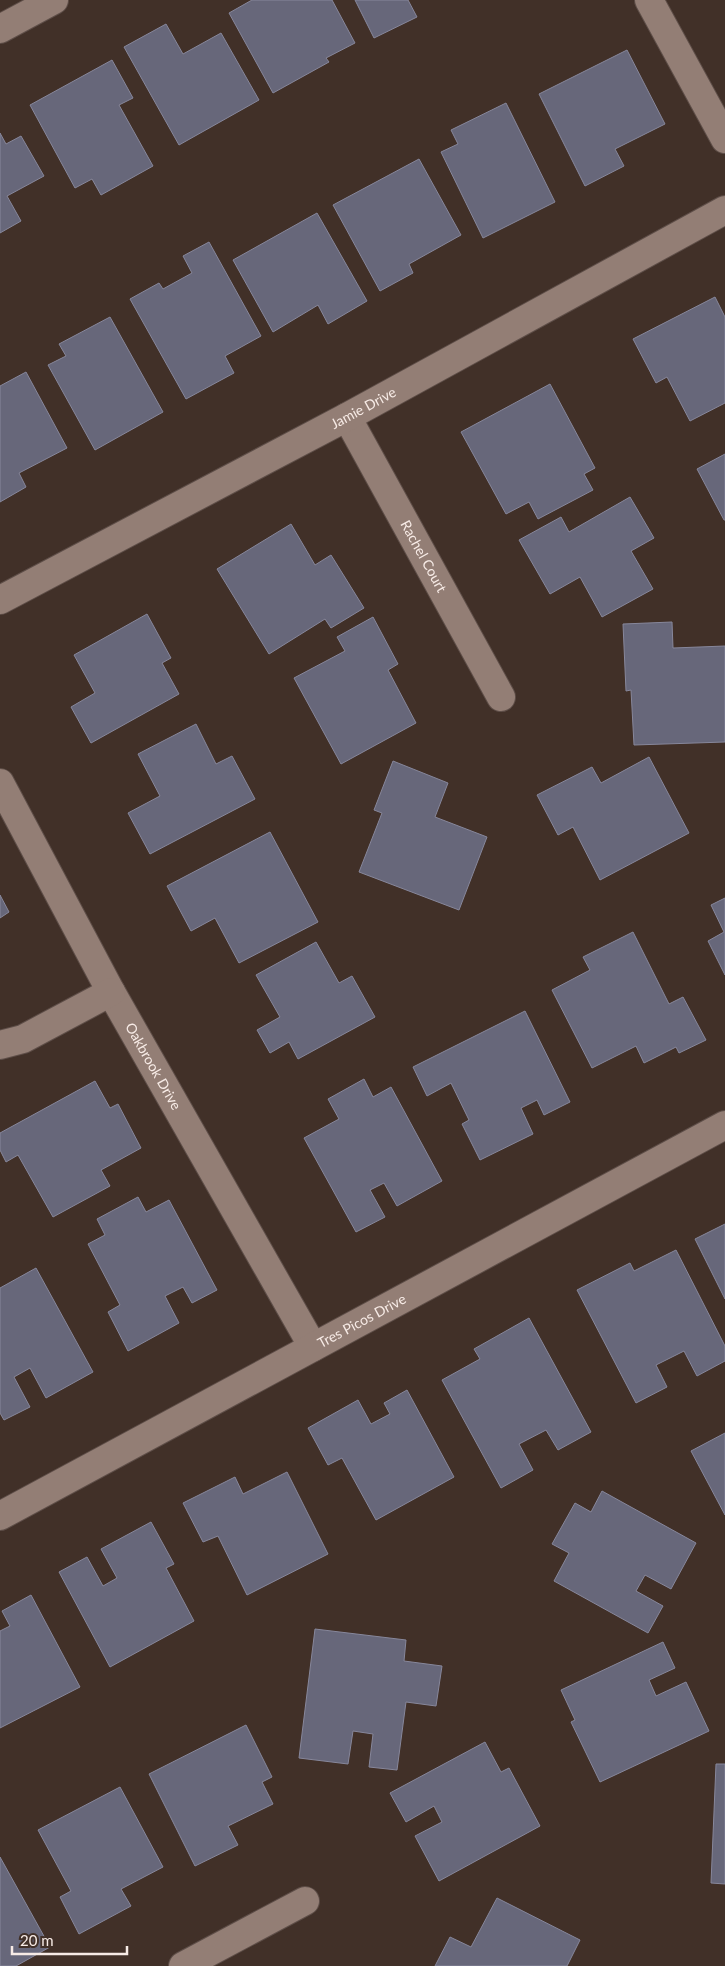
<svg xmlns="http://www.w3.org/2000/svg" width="725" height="1966" viewBox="0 0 725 1966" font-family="Lato,sans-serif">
	<rect width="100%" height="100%" fill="#413028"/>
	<path fill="#67677a" stroke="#87879b" d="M 252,0 L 332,0 L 355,43 L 326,58 L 329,62 L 273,93 L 229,13 Z
		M 355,0 L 408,0 L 417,17 L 374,38 Z
		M 166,24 L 183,54 L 221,33 L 259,100 L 179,145 L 124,47 Z
		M 627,50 L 665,124 L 615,149 L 624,166 L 585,186 L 539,94 Z
		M 112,60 L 133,98 L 119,105 L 153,166 L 101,195 L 92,179 L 75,188 L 30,105 Z
		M 506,103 L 555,202 L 483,238 L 441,152 L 458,144 L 451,130 Z
		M 0,133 L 6,144 L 21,136 L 44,176 L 7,196 L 21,221 L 0,233 Z
		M 419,159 L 461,235 L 409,264 L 413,273 L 380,291 L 333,205 Z
		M 317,213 L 367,301 L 328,324 L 318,305 L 273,332 L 233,260 Z
		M 209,242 L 261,336 L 225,356 L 234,373 L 186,399 L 130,299 L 159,283 L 163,289 L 192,273 L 183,256 Z
		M 715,297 L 725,317 L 725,403 L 690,421 L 667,377 L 656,383 L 633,339 Z
		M 110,317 L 163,412 L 95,450 L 48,365 L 66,356 L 59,344 Z
		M 26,372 L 67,448 L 19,473 L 26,487 L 0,502 L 0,386 Z
		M 550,384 L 595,468 L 584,474 L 593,490 L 538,519 L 529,502 L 506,514 L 461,432 Z
		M 725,454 L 725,520 L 724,520 L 697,469 Z
		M 630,497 L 654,538 L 631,551 L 653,589 L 602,617 L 580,577 L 550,594 L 519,540 L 561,517 L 569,532 Z
		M 291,524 L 315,565 L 331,555 L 364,608 L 331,628 L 325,619 L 269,654 L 217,569 Z
		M 147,614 L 171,658 L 162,663 L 179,694 L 91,743 L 71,707 L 95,693 L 74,655 Z
		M 373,617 L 398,664 L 388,670 L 416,723 L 341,764 L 294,678 L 345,651 L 337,637 Z
		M 672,622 L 673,648 L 725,646 L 725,742 L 634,745 L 631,690 L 626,691 L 623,624 Z
		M 196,724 L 216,764 L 232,756 L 255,799 L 150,854 L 128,813 L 160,796 L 138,754 Z
		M 649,757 L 689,833 L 600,880 L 573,827 L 558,835 L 537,795 L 592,767 L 601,783 Z
		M 393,761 L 448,783 L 435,817 L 487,837 L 459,910 L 359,872 L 382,813 L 374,810 Z
		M 270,832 L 318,922 L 239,963 L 215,918 L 191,931 L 167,886 Z
		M 0,895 L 9,912 L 0,918 Z
		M 725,898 L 725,975 L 708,941 L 724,932 L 711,905 Z
		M 633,932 L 669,1004 L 683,997 L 706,1040 L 679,1053 L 676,1047 L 644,1063 L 636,1046 L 592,1068 L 552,990 L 590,970 L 583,957 Z
		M 316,942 L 339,983 L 352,976 L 375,1017 L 298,1059 L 289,1042 L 270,1053 L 257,1030 L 280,1017 L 256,975 Z
		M 525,1011 L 570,1102 L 544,1115 L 537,1100 L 521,1108 L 533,1134 L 480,1160 L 462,1124 L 469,1120 L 451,1083 L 427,1096 L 413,1067 Z
		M 364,1079 L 373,1097 L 391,1087 L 442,1181 L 397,1206 L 384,1183 L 370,1190 L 385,1217 L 356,1232 L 304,1138 L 339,1119 L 328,1099 Z
		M 95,1081 L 110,1108 L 118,1104 L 141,1148 L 101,1170 L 110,1186 L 53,1217 L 18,1155 L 6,1162 L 0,1150 L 0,1133 Z
		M 138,1197 L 146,1212 L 169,1200 L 217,1290 L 192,1303 L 183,1287 L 165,1296 L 179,1323 L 128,1351 L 108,1312 L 120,1305 L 88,1244 L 105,1235 L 97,1219 Z
		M 725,1224 L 725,1299 L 695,1239 Z
		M 676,1250 L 725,1346 L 725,1361 L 697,1376 L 684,1351 L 656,1365 L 667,1387 L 636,1403 L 577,1290 L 630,1263 L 634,1271 Z
		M 36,1268 L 93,1372 L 46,1398 L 30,1368 L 14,1377 L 30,1407 L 4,1420 L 0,1413 L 0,1288 Z
		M 529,1318 L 591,1432 L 558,1450 L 546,1430 L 519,1444 L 533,1470 L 501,1488 L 442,1380 L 480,1359 L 474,1349 Z
		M 407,1390 L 454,1477 L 376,1520 L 342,1458 L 328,1465 L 308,1428 L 358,1400 L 371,1424 L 390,1414 L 384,1403 Z
		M 725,1433 L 725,1515 L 691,1451 Z
		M 287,1472 L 328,1554 L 247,1595 L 218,1536 L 203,1542 L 183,1503 L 235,1477 L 243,1494 Z
		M 602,1491 L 696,1543 L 671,1589 L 645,1575 L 636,1591 L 663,1606 L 648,1633 L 554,1581 L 569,1553 L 552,1544 L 575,1503 L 591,1512 Z
		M 151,1522 L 174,1564 L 166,1568 L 194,1621 L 110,1667 L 59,1572 L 87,1557 L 103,1586 L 117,1578 L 101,1549 Z
		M 31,1595 L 80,1687 L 0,1728 L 0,1631 L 10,1626 L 2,1611 Z
		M 315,1629 L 406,1640 L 404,1661 L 442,1666 L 436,1706 L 406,1702 L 397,1770 L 369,1767 L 373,1734 L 353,1731 L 348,1764 L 299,1758 Z
		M 663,1642 L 675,1668 L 649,1680 L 656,1696 L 686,1682 L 709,1731 L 600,1782 L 571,1722 L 575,1720 L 561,1690 Z
		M 246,1725 L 272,1777 L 262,1782 L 273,1804 L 228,1826 L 238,1845 L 195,1866 L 149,1774 Z
		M 485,1742 L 501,1772 L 509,1768 L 540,1826 L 439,1881 L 415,1836 L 442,1822 L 434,1806 L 406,1822 L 390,1793 Z
		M 716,1764 L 725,1764 L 725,1884 L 711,1883 Z
		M 120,1787 L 163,1867 L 121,1889 L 131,1906 L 79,1934 L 60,1897 L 71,1891 L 38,1830 Z
		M 0,1857 L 50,1947 L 16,1966 L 0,1966 Z
		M 497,1898 L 580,1940 L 567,1966 L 435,1966 L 450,1937 L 471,1947 Z"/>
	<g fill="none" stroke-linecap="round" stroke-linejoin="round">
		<g stroke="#5e4e48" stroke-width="30">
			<g id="minor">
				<path d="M 649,0 L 725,139"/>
				<path d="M 0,29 L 54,0"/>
				<path id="s1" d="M 347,417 L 501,697"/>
				<path id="s2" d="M 0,600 L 347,417 L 725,210"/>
				<path id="s3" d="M 0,783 L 111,992 L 313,1347"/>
				<path d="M 0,1045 L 23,1039 L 111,992"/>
				<path id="s4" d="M 0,1516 L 725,1125"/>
				<path d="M 183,1966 L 305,1901"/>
			</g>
		</g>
		<use href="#minor" stroke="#937e75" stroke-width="28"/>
	</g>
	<g text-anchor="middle" stroke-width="4" stroke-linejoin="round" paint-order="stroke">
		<g font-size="14" fill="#f7ebe6" stroke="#413028">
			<text dy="5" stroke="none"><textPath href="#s2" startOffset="411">Jamie Drive</textPath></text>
			<text dy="5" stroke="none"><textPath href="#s1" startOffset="159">Rachel Court</textPath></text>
			<text dy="5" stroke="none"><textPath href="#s3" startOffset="322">Oakbrook Drive</textPath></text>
			<text dy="5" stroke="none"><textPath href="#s4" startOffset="411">Tres Picos Drive</textPath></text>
		</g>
	</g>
	<path d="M12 1946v8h115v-8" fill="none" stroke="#f7ebe6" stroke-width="2.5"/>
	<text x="20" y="1946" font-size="15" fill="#f7ebe6" stroke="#413028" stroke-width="4" paint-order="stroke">20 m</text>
</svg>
